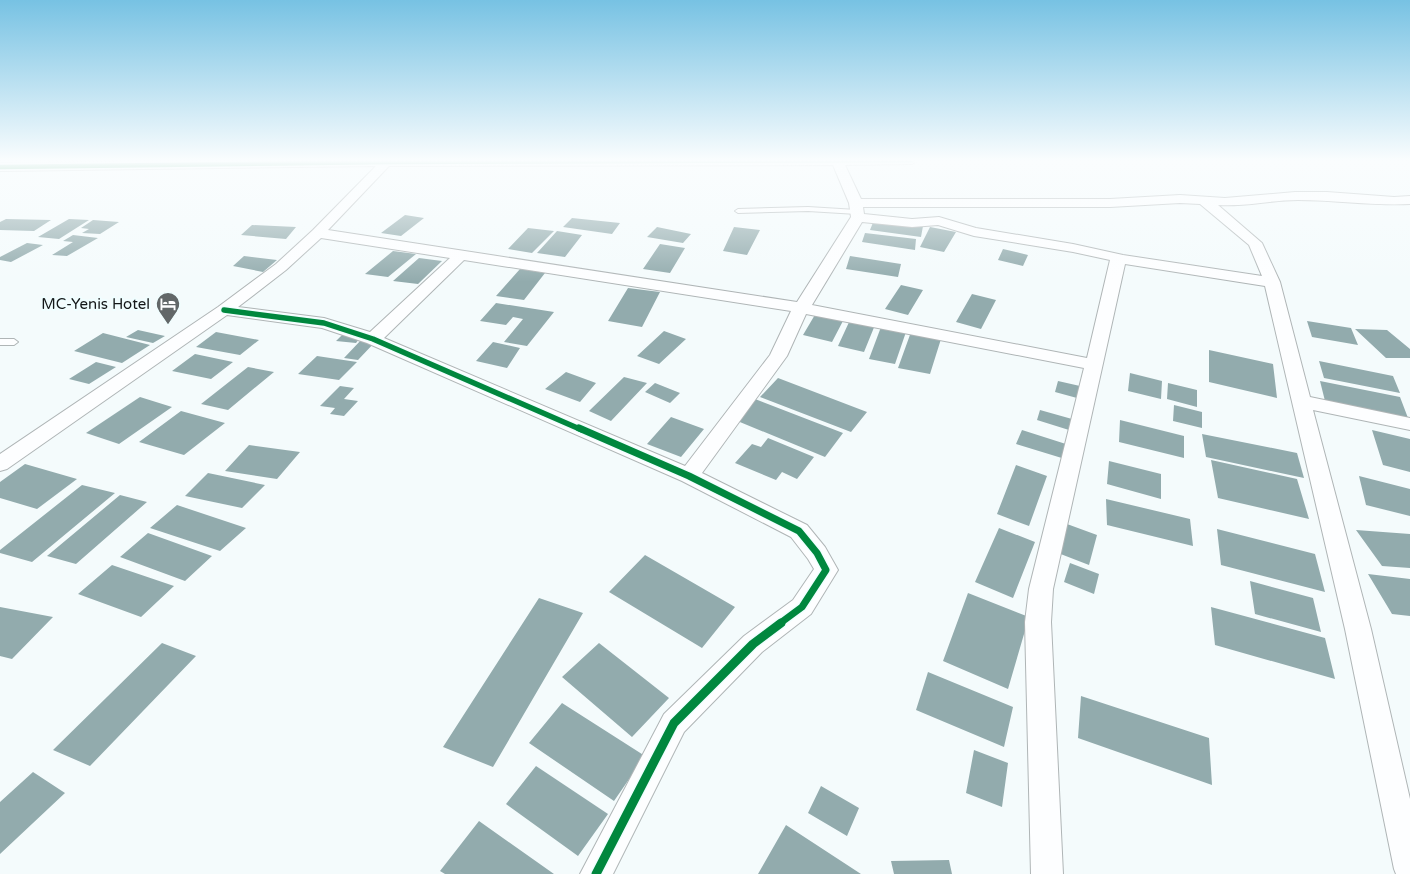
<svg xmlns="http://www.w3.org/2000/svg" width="1410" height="874" viewBox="0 0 1410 874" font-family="'Varela Round',sans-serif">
	<rect width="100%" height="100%" fill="#f4fbfc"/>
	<path fill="#92abad" d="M 405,215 L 424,218 L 401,236 L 381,233 Z
		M 572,218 L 620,223 L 612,234 L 563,227 Z
		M 6,219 L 51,220 L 34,231 L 0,230 L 0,222 Z
		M 69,219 L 89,220 L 59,239 L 38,237 Z
		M 93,220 L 119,222 L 100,234 L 82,233 L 89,229 L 81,228 Z
		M 874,220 L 923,226 L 921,237 L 870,230 Z
		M 252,225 L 296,227 L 286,239 L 241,235 Z
		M 657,227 L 691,234 L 683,243 L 647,237 Z
		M 734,227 L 760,230 L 747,255 L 723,251 Z
		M 930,227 L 956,232 L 944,252 L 920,247 Z
		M 528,228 L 554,231 L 532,253 L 508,249 Z
		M 557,231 L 582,235 L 565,257 L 537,253 Z
		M 865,233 L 916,239 L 915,250 L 862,242 Z
		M 73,235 L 98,238 L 67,256 L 52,255 L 73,242 L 63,241 Z
		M 27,243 L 43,245 L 11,262 L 0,260 L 0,257 Z
		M 660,244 L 685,248 L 670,273 L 643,269 Z
		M 1003,249 L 1028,255 L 1023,266 L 998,260 Z
		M 393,251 L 416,254 L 388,277 L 365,274 Z
		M 244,256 L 277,260 L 263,272 L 233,266 Z
		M 850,256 L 901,264 L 898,277 L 846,269 Z
		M 419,258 L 442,261 L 418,284 L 393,281 Z
		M 520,269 L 545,273 L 524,300 L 496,296 Z
		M 901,285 L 923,290 L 908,315 L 885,309 Z
		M 628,288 L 660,292 L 642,327 L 608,321 Z
		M 972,294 L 996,300 L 981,329 L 956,322 Z
		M 496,303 L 554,312 L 527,346 L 504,342 L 523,319 L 513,317 L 506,325 L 480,321 Z
		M 816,313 L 844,319 L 832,342 L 803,335 Z
		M 850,320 L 875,325 L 864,352 L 838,346 Z
		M 1307,321 L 1351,328 L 1358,345 L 1312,337 Z
		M 881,327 L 906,332 L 895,364 L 869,359 Z
		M 1355,329 L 1387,330 L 1410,349 L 1410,358 L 1386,358 Z
		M 138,330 L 165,336 L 153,343 L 126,337 Z
		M 664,331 L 686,339 L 659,364 L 637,356 Z
		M 216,332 L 259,340 L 240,355 L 196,347 Z
		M 911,332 L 941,339 L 930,374 L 898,368 Z
		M 103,333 L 150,345 L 122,363 L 74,351 Z
		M 343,334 L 362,335 L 356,343 L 336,341 Z
		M 362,339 L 376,341 L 358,360 L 344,358 Z
		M 493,342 L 520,348 L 507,368 L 476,361 Z
		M 1209,350 L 1273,364 L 1277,398 L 1209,382 Z
		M 195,354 L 233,362 L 211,379 L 172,371 Z
		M 317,356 L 357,362 L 339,380 L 298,374 Z
		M 1319,361 L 1393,376 L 1400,393 L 1324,378 Z
		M 96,362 L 116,367 L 89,384 L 69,379 Z
		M 248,367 L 274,372 L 228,410 L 201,404 Z
		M 566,372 L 596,383 L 580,402 L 545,389 Z
		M 1130,373 L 1162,381 L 1161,399 L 1128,391 Z
		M 624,377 L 647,383 L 611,421 L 589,411 Z
		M 778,378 L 867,412 L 851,432 L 760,397 Z
		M 1058,381 L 1080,386 L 1077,398 L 1055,392 Z
		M 1320,381 L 1400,397 L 1408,418 L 1325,401 Z
		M 655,383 L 680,393 L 670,403 L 645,392 Z
		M 1168,383 L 1197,390 L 1197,407 L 1167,399 Z
		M 340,386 L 354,388 L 344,399 L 358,401 L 344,416 L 330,414 L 335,408 L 320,406 Z
		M 140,397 L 172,407 L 119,444 L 86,433 Z
		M 755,399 L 843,433 L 825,457 L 735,420 Z
		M 1174,405 L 1202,412 L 1202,428 L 1173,421 Z
		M 1040,410 L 1072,419 L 1069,430 L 1037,420 Z
		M 181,411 L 225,423 L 184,455 L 139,442 Z
		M 671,417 L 704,429 L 681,457 L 647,444 Z
		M 1120,420 L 1184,436 L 1184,458 L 1119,442 Z
		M 1022,430 L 1069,445 L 1065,459 L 1016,444 Z
		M 1372,430 L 1410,439 L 1410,472 L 1383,465 Z
		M 1202,434 L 1297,453 L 1304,478 L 1206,457 Z
		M 768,438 L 814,457 L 797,479 L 782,472 L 776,480 L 735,463 L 752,444 L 761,447 Z
		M 249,445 L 300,452 L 277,479 L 225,471 Z
		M 1211,460 L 1297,479 L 1309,519 L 1218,498 Z
		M 1109,461 L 1161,474 L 1161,499 L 1107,484 Z
		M 25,464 L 77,479 L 37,509 L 0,498 L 0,482 Z
		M 1016,465 L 1047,476 L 1029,526 L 997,514 Z
		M 208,473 L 265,485 L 242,508 L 185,496 Z
		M 1359,476 L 1410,489 L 1410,516 L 1366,505 Z
		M 82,485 L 115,493 L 32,562 L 0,553 L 0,550 Z
		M 120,495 L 147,502 L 76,564 L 47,556 Z
		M 1106,499 L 1190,519 L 1193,546 L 1107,525 Z
		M 177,505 L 246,528 L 220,551 L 150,528 Z
		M 1067,524 L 1097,535 L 1089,565 L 1058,553 Z
		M 999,528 L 1035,542 L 1013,598 L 975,582 Z
		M 1217,529 L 1315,554 L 1325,592 L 1221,565 Z
		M 1356,530 L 1410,534 L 1410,568 L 1382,566 Z
		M 148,533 L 212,556 L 185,581 L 120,557 Z
		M 645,555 L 735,607 L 702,648 L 609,592 Z
		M 1070,563 L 1099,574 L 1094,594 L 1064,582 Z
		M 112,565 L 174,586 L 141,617 L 78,594 Z
		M 1368,574 L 1410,579 L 1410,616 L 1392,614 Z
		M 1250,581 L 1313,598 L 1321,632 L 1255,614 Z
		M 968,593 L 1029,617 L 1008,689 L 943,661 Z
		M 539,598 L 583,613 L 493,767 L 443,747 Z
		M 0,607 L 53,617 L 12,659 L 0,656 Z
		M 1211,607 L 1325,638 L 1335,679 L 1215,645 Z
		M 162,643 L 196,656 L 90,766 L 53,750 Z
		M 599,643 L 669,698 L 632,737 L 562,677 Z
		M 928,672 L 1013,707 L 1004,747 L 916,710 Z
		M 1081,696 L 1209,738 L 1212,785 L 1078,738 Z
		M 562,703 L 645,756 L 614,801 L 529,743 Z
		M 974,750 L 1008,763 L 1002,807 L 966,793 Z
		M 536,766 L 608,814 L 578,856 L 506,804 Z
		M 33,772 L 65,793 L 0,854 L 0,802 Z
		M 821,786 L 859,808 L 847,836 L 808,813 Z
		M 479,821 L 554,874 L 445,874 L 440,871 Z
		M 786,825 L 861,874 L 758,874 Z
		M 949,860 L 952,874 L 894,874 L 891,861 Z"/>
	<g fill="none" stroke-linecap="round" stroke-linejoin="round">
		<g stroke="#afb5b6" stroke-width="2">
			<path id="service" d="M 808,207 L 857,210 L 860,212 L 857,214 L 808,211 L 738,213 L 735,211 L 738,209 Z
				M 0,339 L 14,339 L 18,342 L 14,345 L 0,345 Z"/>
		</g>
		<g stroke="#afb5b6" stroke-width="2">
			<path id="minor" d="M 266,160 L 918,160 L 912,164 L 845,165 L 861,199 L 1110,199 L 1180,195 L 1225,198 L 1295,192 L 1327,192 L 1394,197 L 1410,196 L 1410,204 C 1373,206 1336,200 1298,200 C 1271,200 1244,207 1218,205 L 1262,243 L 1280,282 L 1310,397 L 1410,418 L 1410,430 L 1313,410 L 1371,629 L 1410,799 L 1410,874 L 1396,874 L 1394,869 L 1345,629 L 1265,286 L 1125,264 L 1053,589 L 1051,622 L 1063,874 L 1031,874 L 1025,622 L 1029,589 L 1084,368 L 806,314 L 787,356 L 702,473 L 807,525 L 825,547 L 838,570 L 811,614 L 762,652 L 684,732 L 613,874 L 580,874 L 664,714 L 744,636 L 793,600 L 814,569 L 808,559 L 791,537 L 682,481 L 367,343 L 322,328 L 227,315 L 7,469 L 0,471 L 0,454 L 218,307 L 276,264 L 313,230 L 376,166 L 0,171 L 0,163 ZM 833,165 L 849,203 L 851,217 L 797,302 L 328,230 L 389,166 ZM 1180,203 L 1200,204 L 1249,245 L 1262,276 L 1123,255 L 1073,244 L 976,228 L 939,217 L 912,219 L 864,214 L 863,207 L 1110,207 ZM 862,222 L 912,227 L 938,225 L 974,236 L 1073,252 L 1110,260 L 1087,358 L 812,305 ZM 321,238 L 450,258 L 370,332 L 324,318 L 238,307 L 286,270 ZM 464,260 L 791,311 L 770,355 L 685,466 L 384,338 Z"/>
		</g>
		<use href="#service" fill="#fdfeff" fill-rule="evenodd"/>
		<use href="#minor" fill="#fdfeff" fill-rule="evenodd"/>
		<g stroke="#f0feff" stroke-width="6">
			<path id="cycleway-far3" d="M 0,167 L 386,162 L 912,160"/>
		</g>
		<g stroke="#f0feff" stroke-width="8">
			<path id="cycleway-far2" d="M 224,310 L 324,323 L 373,339 L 582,430"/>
		</g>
		<g stroke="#f0feff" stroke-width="10">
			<path id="cycleway-far1" d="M 579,428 L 689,476 L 799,531 L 817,553 L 826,570 L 802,607 L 779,624"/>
		</g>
		<g stroke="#f0feff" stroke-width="12">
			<path id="cycleway" d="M 596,874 L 674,723 L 753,644 L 781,623"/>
		</g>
		<use href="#cycleway-far3" stroke="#00873e" stroke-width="4.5"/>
		<use href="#cycleway-far2" stroke="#00873e" stroke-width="5.5"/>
		<use href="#cycleway-far1" stroke="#00873e" stroke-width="7"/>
		<use href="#cycleway" stroke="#00873e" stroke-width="9"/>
	</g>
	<linearGradient id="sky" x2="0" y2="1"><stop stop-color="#77c2e3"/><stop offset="0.57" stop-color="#fafdfe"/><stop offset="1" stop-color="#fafdfe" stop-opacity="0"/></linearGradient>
	<rect width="1410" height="282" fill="url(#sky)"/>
	<defs>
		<g id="hotel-pin" transform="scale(1.25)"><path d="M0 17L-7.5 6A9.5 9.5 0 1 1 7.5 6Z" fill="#626768" stroke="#f0feff"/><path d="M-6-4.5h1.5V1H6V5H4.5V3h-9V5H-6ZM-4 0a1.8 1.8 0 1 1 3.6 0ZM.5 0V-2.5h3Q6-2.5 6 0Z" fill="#fff"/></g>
	</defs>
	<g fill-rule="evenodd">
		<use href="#hotel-pin" x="168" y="304"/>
	</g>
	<g text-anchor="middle" stroke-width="4" stroke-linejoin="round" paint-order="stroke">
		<g font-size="15" fill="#131718" stroke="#f0feff" text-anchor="end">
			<text x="150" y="309">MC-Yenis Hotel</text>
		</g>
	</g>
</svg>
